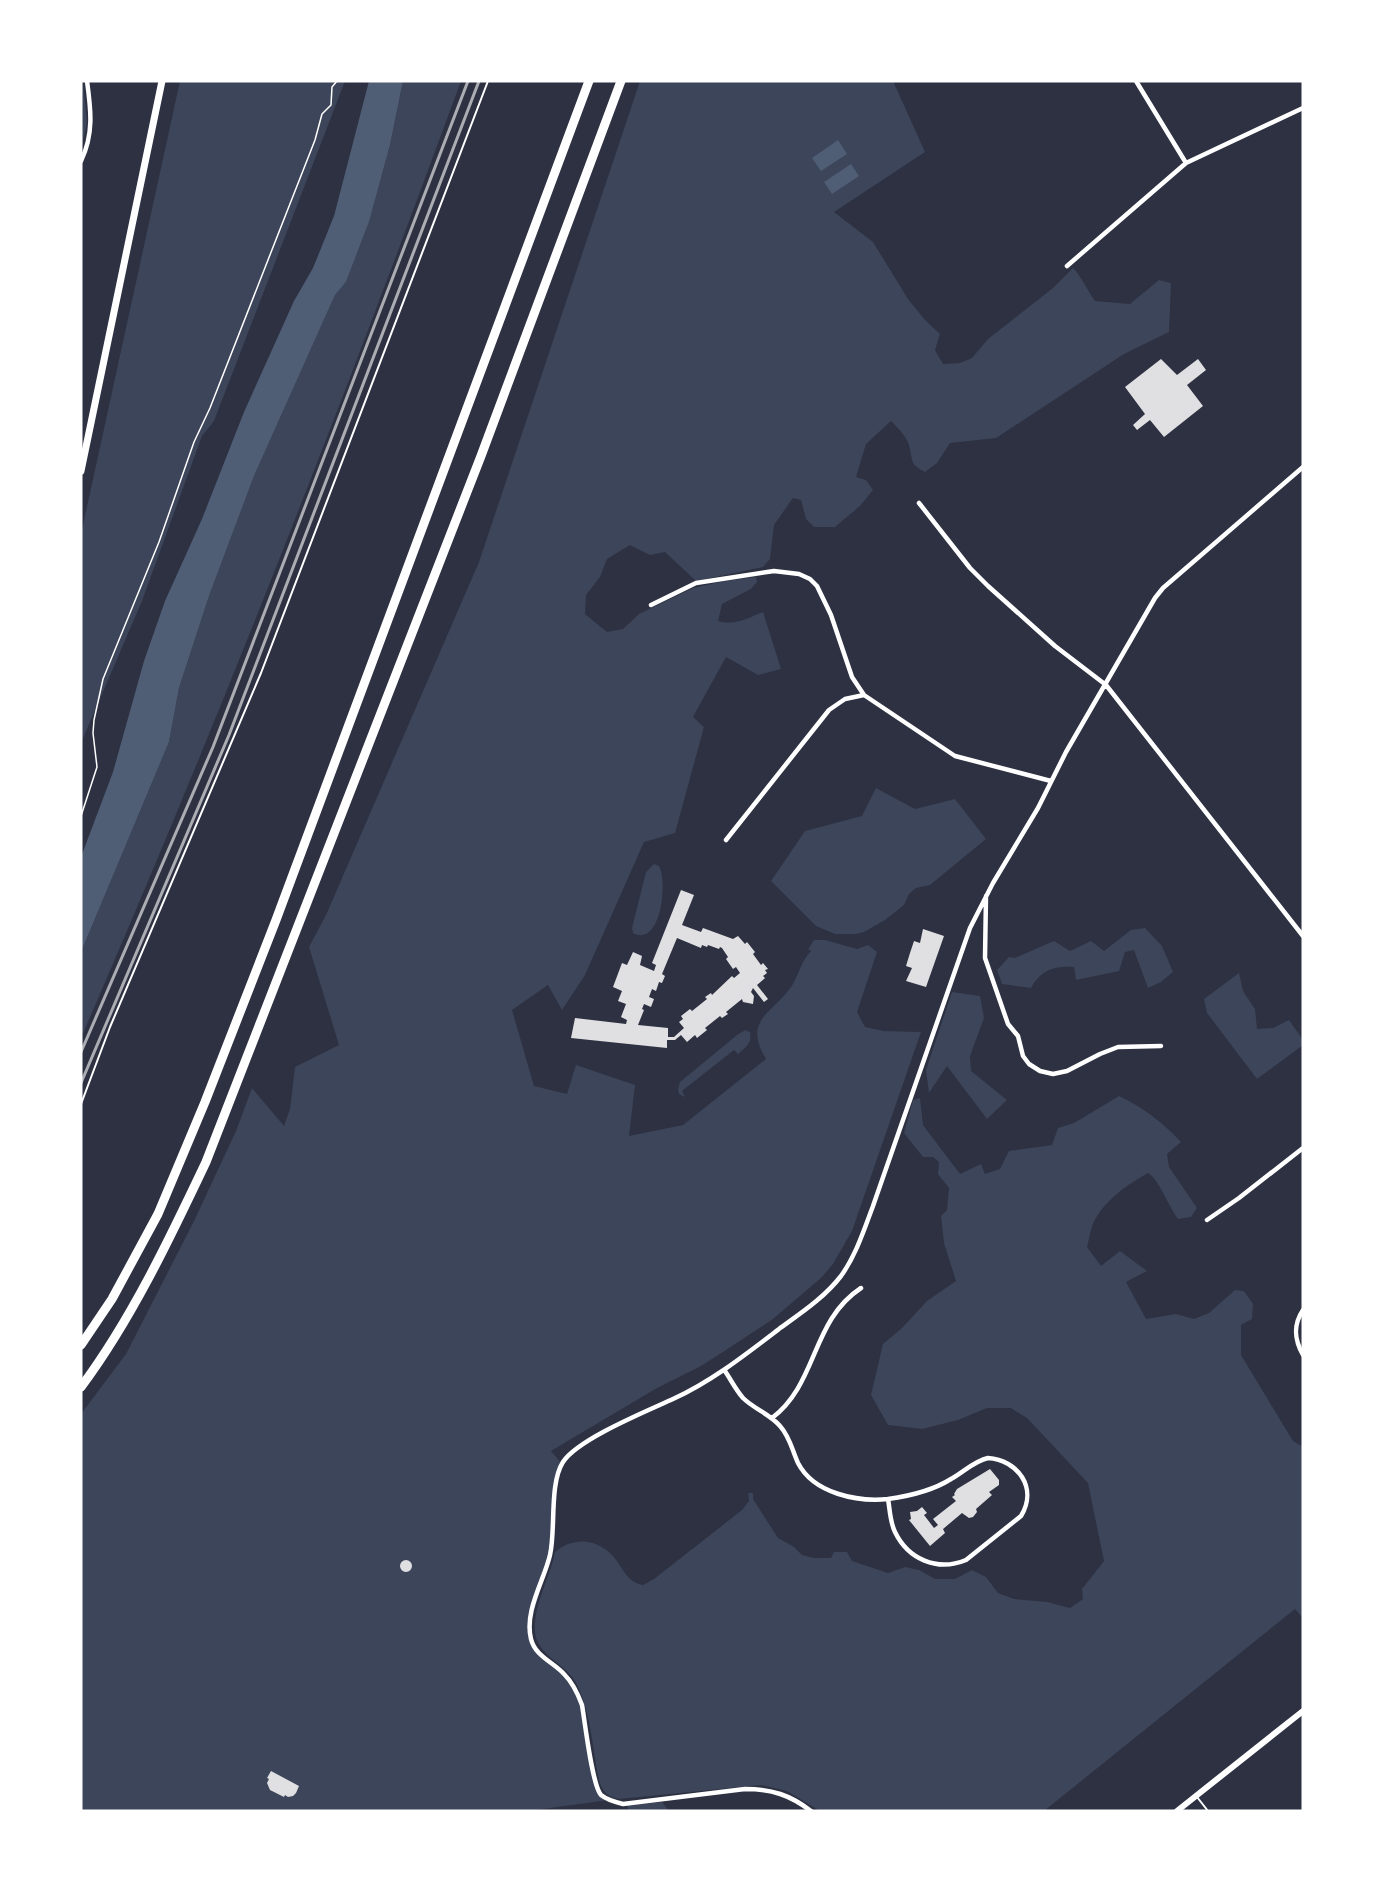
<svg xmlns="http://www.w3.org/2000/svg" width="1384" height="1892" viewBox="0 0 1384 1892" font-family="Mulish,sans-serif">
	<rect width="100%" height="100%" fill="#2d3142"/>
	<path fill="#3c4559" d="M 81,81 L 83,83 L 87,122 L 81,150 Z
		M 180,81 L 345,81 L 214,421 L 202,436 L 142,601 L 81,743 L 81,534 Z
		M 403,81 L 461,81 C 343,403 218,723 81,1038 L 81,952 L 169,742 L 179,688 L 209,596 L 254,476 L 335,295 L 346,282 L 369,222 L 390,145 Z
		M 640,81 L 893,81 L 925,152 L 834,212 L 873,242 L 908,299 L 925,320 L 940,334 L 935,350 L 943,364 L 960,363 L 972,358 L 988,339 L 1053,288 L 1073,268 C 1082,277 1087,290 1095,301 L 1130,304 L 1159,280 L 1171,283 L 1169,332 L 1124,354 L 996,438 L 950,443 L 937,463 L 925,472 C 909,464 913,460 909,445 C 907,437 897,427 891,421 L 866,444 L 856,477 L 866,480 L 873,490 L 860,506 L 835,527 L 814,527 L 806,519 L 801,500 L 793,498 L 774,525 L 770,559 L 763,567 L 696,581 L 665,552 L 650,555 L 630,545 L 607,559 L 600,577 L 586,595 L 585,614 L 607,632 L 623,629 L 639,614 L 693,588 L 725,581 L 756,577 L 757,582 L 751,589 L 722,604 L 718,621 C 735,626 748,618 763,612 L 781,669 L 758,675 L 726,657 L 693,717 L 704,727 L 675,833 L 644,842 L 585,975 L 562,1010 L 548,985 L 512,1010 L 534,1086 L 567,1094 L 576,1065 L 635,1085 L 629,1136 L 683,1125 L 766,1059 C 741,1018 776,1012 793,984 C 799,973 802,960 811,951 L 808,949 L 814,940 L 825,940 L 857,949 L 868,945 L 877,952 L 857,1012 L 865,1027 L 884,1031 L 921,1032 L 852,1231 L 833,1264 L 821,1278 L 773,1319 L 723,1352 L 701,1366 L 657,1388 L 551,1451 L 562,1464 L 555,1489 L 552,1547 L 530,1627 L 532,1643 L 555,1666 L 578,1695 L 599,1794 L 609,1800 L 528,1811 L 81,1811 L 81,1414 L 126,1354 L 194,1221 L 236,1131 L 252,1088 L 284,1126 L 290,1109 L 295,1067 L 339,1045 L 309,947 L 326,915 L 479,562 Z
		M 876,788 L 915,809 L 955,799 L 986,839 L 930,885 L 916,888 L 909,894 L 904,905 L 885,920 L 864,932 L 856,934 L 835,934 L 816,926 L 771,881 L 805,831 L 862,816 Z
		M 654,864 L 659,866 C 668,882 661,948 633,933 L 632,928 L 646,872 Z
		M 1145,928 L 1162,946 L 1173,972 L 1161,982 L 1148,988 L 1134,950 L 1125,952 L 1119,971 L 1076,980 L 1074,967 C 1054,966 1041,970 1031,988 L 1002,984 L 997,970 L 1009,957 L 1015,958 L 1054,941 L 1070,951 L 1091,941 L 1104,951 L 1131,930 Z
		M 1239,973 L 1243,991 L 1255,1009 L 1257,1029 L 1273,1028 L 1289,1020 L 1303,1040 L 1303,1045 L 1257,1079 L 1207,1013 L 1204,999 Z
		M 952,992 L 980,996 L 984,1018 L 970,1056 L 971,1071 L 1007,1100 L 987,1119 L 947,1066 L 929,1093 L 926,1070 Z
		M 745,1030 L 750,1032 C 752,1044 746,1047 738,1054 L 734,1050 L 682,1091 L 685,1097 L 679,1094 L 678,1089 L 680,1082 L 737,1035 Z
		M 1119,1096 C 1144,1108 1162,1122 1181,1142 L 1167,1154 L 1169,1167 L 1197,1208 L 1191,1217 L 1178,1219 C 1169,1207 1158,1178 1148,1173 C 1127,1185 1103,1201 1093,1224 C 1090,1231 1089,1240 1087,1247 L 1101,1266 L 1120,1251 L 1147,1271 L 1126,1282 L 1146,1319 L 1176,1314 L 1194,1319 L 1209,1313 L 1235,1290 L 1244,1291 L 1253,1304 L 1252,1319 L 1241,1325 L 1241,1355 L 1293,1441 L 1303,1447 L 1303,1618 L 1295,1609 L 1044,1811 L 820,1811 L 787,1791 L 761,1785 L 619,1799 C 607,1797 602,1791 599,1780 C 592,1748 591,1710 575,1681 C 564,1663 537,1655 535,1632 C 533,1605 550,1578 555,1552 C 572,1538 593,1538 610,1553 C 622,1564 625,1582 643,1585 L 654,1579 L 742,1510 L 749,1501 L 748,1493 L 753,1493 L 753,1499 L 778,1538 L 794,1547 L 802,1555 L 814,1558 L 831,1558 L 834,1552 L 847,1552 L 852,1561 L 888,1573 L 905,1567 L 919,1570 L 935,1579 L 955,1579 L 972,1570 L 986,1577 L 998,1593 L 1014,1599 L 1047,1602 L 1070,1608 L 1083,1599 L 1082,1589 L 1104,1561 L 1088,1483 L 1027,1418 L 1011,1408 L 987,1408 L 958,1420 L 922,1429 L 888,1425 L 871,1395 L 883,1344 L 902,1328 L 927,1301 L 956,1281 L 944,1243 L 941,1216 L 947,1210 L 949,1188 L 938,1174 L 939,1162 L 933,1157 L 923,1157 L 904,1133 L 913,1100 L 920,1098 L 923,1125 L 960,1174 L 981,1164 L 985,1174 L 1000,1169 L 1009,1151 L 1052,1145 L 1058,1128 L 1074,1123 Z
		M 662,1802 L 669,1811 L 628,1811 L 627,1805 Z"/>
	<path fill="#4f5d75" d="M 369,81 L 403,81 L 390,145 L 369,222 L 346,282 L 335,295 L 254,476 L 209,596 L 179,688 L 169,742 L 81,952 L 81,857 L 113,772 L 144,661 L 165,601 L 202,519 L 244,412 L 294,301 L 313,268 L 334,216 Z
		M 838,140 L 847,154 L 821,171 L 812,158 Z
		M 851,164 L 859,176 L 832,194 L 824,182 Z"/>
	<path fill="#e0e0e3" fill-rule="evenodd" d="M 1161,359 L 1177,375 L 1198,359 L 1206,370 L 1187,385 L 1203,406 L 1164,437 L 1150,420 L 1137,430 L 1133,425 L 1145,414 L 1125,387 Z
		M 681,890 L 694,895 L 682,925 L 701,932 L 703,928 L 733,939 L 738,936 L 745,944 L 747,942 L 755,952 L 753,954 L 761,965 L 763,963 L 768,969 L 765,970 L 767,973 L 763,976 L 765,978 L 757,985 L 768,999 L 764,1002 L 753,988 L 751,992 L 754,996 L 753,1004 L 743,1002 L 742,999 L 726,1012 L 728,1014 L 722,1018 L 720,1016 L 705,1028 L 707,1030 L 697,1038 L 695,1035 L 687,1042 L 681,1035 L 675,1040 L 667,1040 L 667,1048 L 571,1038 L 575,1018 L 626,1024 L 627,1020 L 621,1017 L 626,1004 L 618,1001 L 622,991 L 613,987 L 622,963 L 627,965 L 633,952 L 642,956 L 640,965 L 654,971 L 656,965 L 652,963 ZM 677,938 L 701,948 L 702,945 L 707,947 L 708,945 L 719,949 L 720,947 L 722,948 L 728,957 L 726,959 L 733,969 L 736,967 L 740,973 L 734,978 L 732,976 L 712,995 L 711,993 L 705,997 L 707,999 L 692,1011 L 690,1009 L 681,1016 L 683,1019 L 679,1022 L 684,1028 L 674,1037 L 668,1037 L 668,1028 L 638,1025 L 644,1010 L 642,1009 L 644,1004 L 651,1007 L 654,999 L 649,997 L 652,989 L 656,991 L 659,982 L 662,983 L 665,976 L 662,974 Z
		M 923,929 L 944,936 L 926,987 L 906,981 L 912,968 L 906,966 L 910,953 L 914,941 L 920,943 Z
		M 990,1469 L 999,1480 L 999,1485 L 989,1492 L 992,1495 L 976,1509 L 977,1512 L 973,1517 L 969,1518 L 962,1513 L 943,1529 L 945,1533 L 930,1546 L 909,1520 L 911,1519 L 910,1512 L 917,1511 L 922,1507 L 927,1513 L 924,1515 L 934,1528 L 938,1525 L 933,1519 L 956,1501 L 952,1497 L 955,1495 L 954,1494 L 957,1489 Z
		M400 1566a6 6 0 1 1 12 0a6 6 0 1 1-12 0Z
		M 271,1771 L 299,1786 L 296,1793 L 293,1796 L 288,1797 L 285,1795 L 284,1797 L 270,1790 L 267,1783 L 269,1779 L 267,1778 Z"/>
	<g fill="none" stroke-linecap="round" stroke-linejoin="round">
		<path stroke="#fff" stroke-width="1.5" d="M 81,816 L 97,767 L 93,733 L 94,720 L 103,679 L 159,542 L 194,442 L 210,408 L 315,140 L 322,114 L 331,105 L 332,87 L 337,81"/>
		<path stroke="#fff" stroke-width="2" d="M 81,1104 L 110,1027 L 261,673 L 488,81
			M 1197,1797 L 1208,1811"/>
		<path stroke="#fff" stroke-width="4.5" d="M 1136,81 L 1186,163
			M 81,161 C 94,134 91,110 87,81
			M 1067,266 L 1186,163 L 1303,108
			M 919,503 L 970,568 L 988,586 L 1055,646 L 1106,685 L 1303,936
			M 651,605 L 696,583 L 774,571 L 799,574 L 810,579 L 817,586 L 831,615 L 852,677 L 864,695 L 955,756 L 1051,781
			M 726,840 L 829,710 L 845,699 L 864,695
			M 986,896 L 985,958 L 1008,1024 L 1018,1036 L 1023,1056 L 1029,1064 L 1040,1071 L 1053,1074 L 1067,1071 L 1100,1054 L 1118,1047 L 1161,1046
			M 1207,1220 L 1239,1198 L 1303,1148
			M 1303,1310 C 1293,1325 1294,1339 1303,1355
			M 725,1371 C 731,1380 736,1390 743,1398 C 754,1409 770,1414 780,1426 C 790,1437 792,1450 798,1463 C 814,1494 858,1502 888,1499
			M 772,1418 C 818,1383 811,1321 861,1288
			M 988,1458 C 1018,1460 1038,1488 1021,1516 L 966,1560 C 937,1572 908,1559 895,1532 C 890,1522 890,1510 888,1499 C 910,1496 932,1491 951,1479 C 964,1472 974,1461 988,1458 Z
			M 811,1811 C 790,1795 772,1789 745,1789 L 623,1804 C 615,1802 607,1800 601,1795 C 592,1785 585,1722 582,1705 C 578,1694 573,1683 564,1674 C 553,1662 535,1656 531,1639 C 524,1611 544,1581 550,1555 C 556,1529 549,1484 563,1462 C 578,1439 647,1411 673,1399 C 712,1381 745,1355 779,1329 C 801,1313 824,1298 841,1276 C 856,1255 864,1230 873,1206 L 970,928 L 993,883 L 1038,808 L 1066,752 L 1155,598 L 1163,588 L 1303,467"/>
		<path stroke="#fff" stroke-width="6" d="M 1177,1811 L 1303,1711"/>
		<path stroke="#fff" stroke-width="7" d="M 81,471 L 162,81"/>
		<path stroke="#fff" stroke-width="9" d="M 81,1345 L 112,1299 L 158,1214 L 205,1102 L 276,920 L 589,81
			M 81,1387 C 131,1320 170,1238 206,1162 L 481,456 L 621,81"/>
		<path stroke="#abadb3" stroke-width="3" d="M 81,1052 L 213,747 L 468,81
			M 81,1083 L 229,735 L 479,81"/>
	</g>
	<rect width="1384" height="1892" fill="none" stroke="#ffffff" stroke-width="165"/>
</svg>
